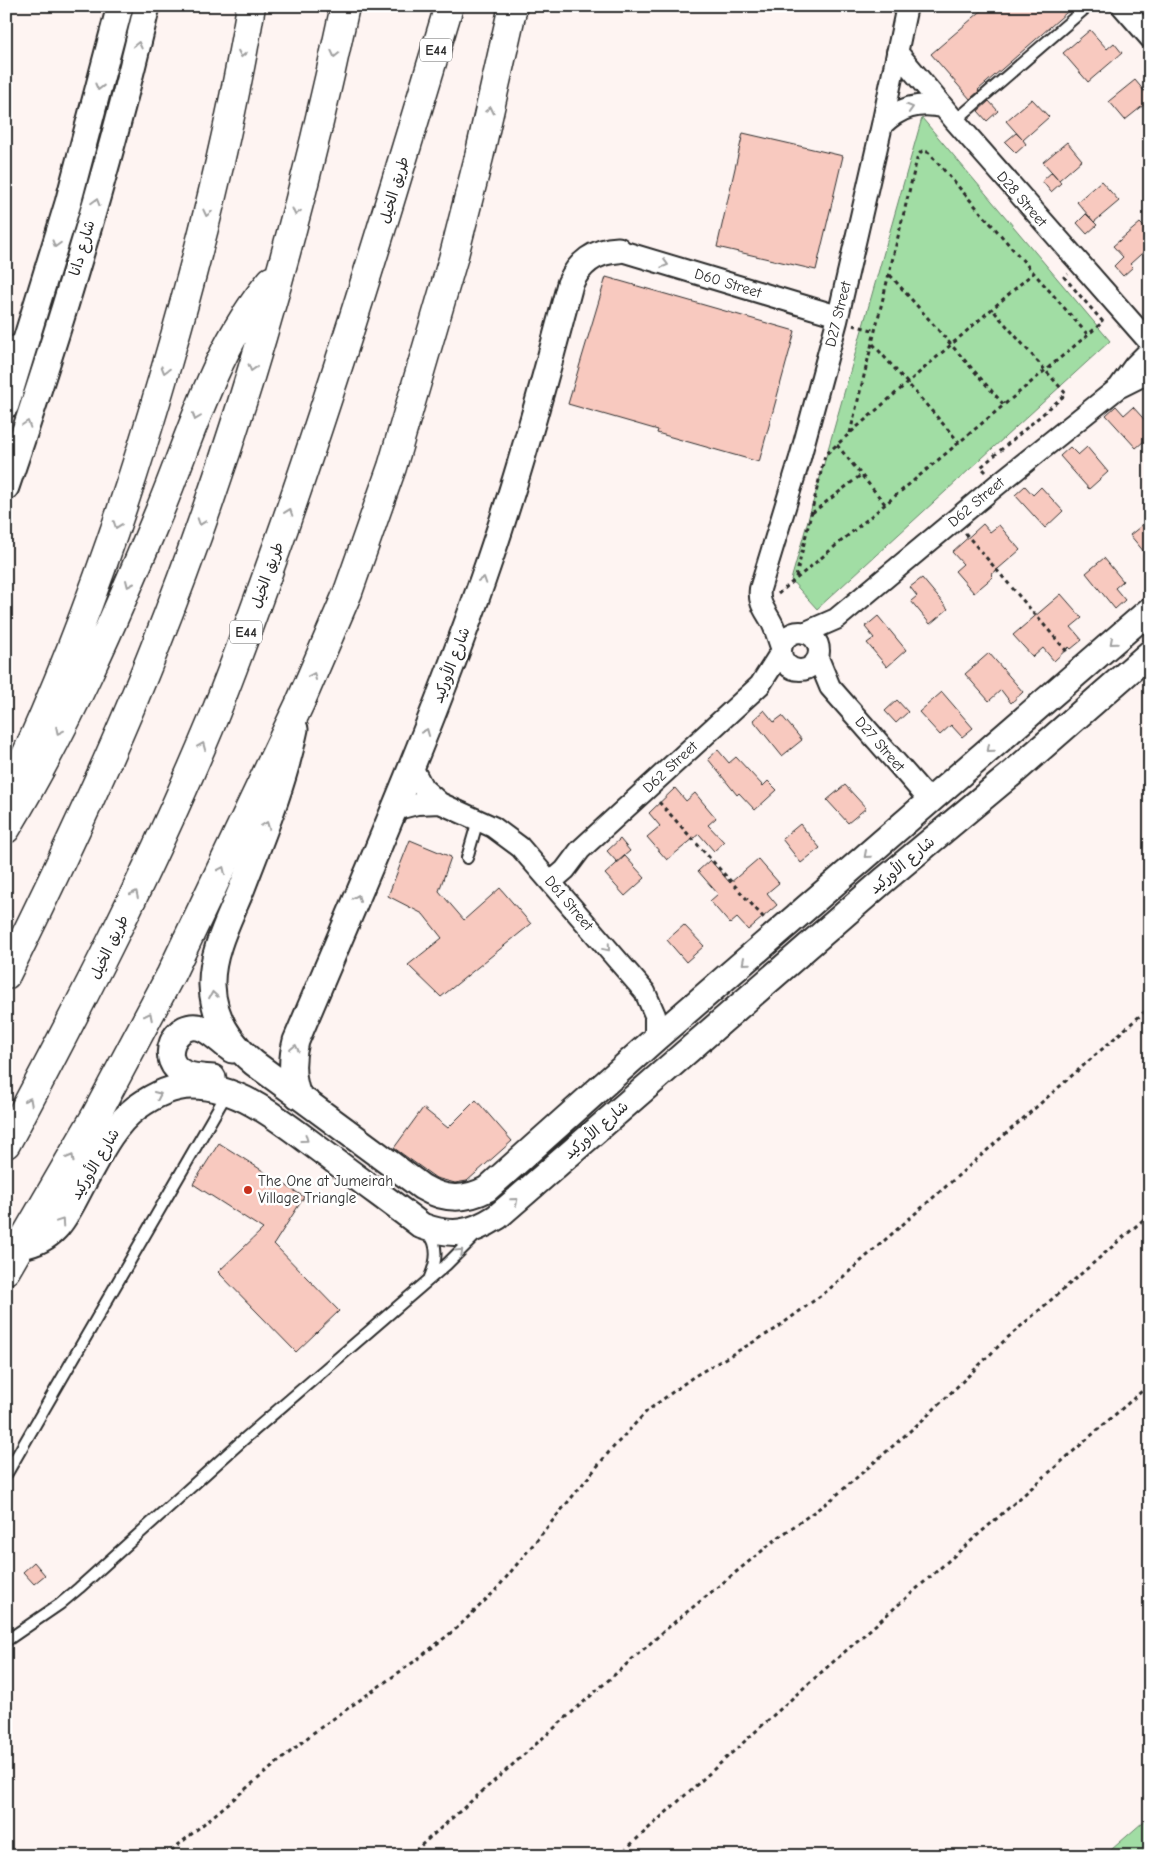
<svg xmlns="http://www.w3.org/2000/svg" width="1156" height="1862" viewBox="0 0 1156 1862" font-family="'Comic Neue','Playpen Sans Arabic',sans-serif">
	<rect width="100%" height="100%" fill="#fef4f2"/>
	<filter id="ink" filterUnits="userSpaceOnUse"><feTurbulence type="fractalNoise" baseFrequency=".02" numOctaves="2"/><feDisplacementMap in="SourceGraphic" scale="10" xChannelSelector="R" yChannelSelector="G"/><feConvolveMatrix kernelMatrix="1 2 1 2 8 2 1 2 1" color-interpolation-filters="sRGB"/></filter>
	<g filter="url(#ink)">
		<path fill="#a1dda4" stroke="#668468" d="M 922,118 L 1110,341 L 817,609 L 791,580 Z
			M 1150,1816 L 1150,1845 L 1137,1856 L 1104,1856 Z"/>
		<path fill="#f8c9bf" stroke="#2b2b2b" d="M 987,6 L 1074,6 L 978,90 L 979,91 L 970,99 L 931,54 Z
			M 1090,30 L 1107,49 L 1114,43 L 1122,53 L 1088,82 L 1063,53 Z
			M 1135,80 L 1150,98 L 1150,100 L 1125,120 L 1109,101 Z
			M 1032,99 L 1049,117 L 1023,140 L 1026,144 L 1016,153 L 1005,142 L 1016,133 L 1022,139 L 1006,121 Z
			M 989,101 L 998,111 L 987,121 L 978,111 Z
			M 743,133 L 843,156 L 816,270 L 717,247 Z
			M 1067,142 L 1082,160 L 1059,180 L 1043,162 Z
			M 1052,172 L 1061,183 L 1051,192 L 1042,181 Z
			M 1101,181 L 1119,201 L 1094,222 L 1077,202 Z
			M 1086,214 L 1097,225 L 1087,234 L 1077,223 Z
			M 1140,223 L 1150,233 L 1150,246 L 1130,264 L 1133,267 L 1123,276 L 1114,266 L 1123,257 L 1113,246 Z
			M 606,277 L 795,331 L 759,462 L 657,433 L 658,430 L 568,404 Z
			M 1116,406 L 1124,415 L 1133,407 L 1150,426 L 1150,436 L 1136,448 L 1106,415 Z
			M 1070,447 L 1078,455 L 1087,447 L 1108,472 L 1089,489 L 1060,456 Z
			M 1025,486 L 1033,495 L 1041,487 L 1063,511 L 1045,528 L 1015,495 Z
			M 1150,519 L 1150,559 L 1130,535 Z
			M 983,524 L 990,532 L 999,525 L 1020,550 L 991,575 L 993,577 L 974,593 L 955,571 L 963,564 L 952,552 Z
			M 1104,558 L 1123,581 L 1115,588 L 1125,600 L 1115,609 L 1086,573 Z
			M 922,578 L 948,609 L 930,624 L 911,601 L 917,596 L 910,587 Z
			M 1061,594 L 1082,618 L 1071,627 L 1082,640 L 1071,649 L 1069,647 L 1054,661 L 1043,648 L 1033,657 L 1013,635 Z
			M 878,616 L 906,650 L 887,667 L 867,643 L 874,638 L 865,627 Z
			M 989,653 L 1023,692 L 1011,703 L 1001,690 L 989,701 L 965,674 Z
			M 942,692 L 973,728 L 962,737 L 951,725 L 940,735 L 919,712 Z
			M 897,700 L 908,712 L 896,723 L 885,711 Z
			M 764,710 L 774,722 L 782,716 L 802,740 L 782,756 L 753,720 Z
			M 718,750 L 729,763 L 736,757 L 763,786 L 768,781 L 777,790 L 755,810 L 739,793 L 737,795 L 708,759 Z
			M 845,785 L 866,808 L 848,823 L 827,800 Z
			M 675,788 L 686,801 L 695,793 L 716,818 L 708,825 L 724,842 L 714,851 L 699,834 L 667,860 L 647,837 L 660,826 L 649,813 Z
			M 800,824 L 820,848 L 801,863 L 782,839 Z
			M 620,839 L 630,851 L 617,862 L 607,851 Z
			M 410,840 L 451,857 L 439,891 L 464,920 L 500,888 L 531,924 L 441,997 L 408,965 L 442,938 L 423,914 L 388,896 Z
			M 625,856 L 645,878 L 625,896 L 605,874 Z
			M 758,859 L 779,883 L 767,893 L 777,905 L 748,930 L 737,918 L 730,924 L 710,901 L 718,894 L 698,871 L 710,860 L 730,883 Z
			M 684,925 L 704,946 L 686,962 L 667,940 Z
			M 476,1100 L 512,1141 L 467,1181 L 455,1183 L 436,1178 L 394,1148 L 423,1108 L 448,1128 Z
			M 219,1143 L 304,1197 L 274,1244 L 339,1311 L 296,1352 L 218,1272 L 263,1229 L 193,1184 Z
			M 34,1562 L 45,1575 L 34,1584 L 23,1572 Z"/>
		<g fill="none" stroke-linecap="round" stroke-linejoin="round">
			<g stroke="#2b2b2b" stroke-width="14">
				<path id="service" d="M 955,121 L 1088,6
					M 467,858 L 478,820
					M 428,1232 C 439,1246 437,1261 430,1277
					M 6,1475 L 227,1093
					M 6,1641 L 60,1604 L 79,1588 L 243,1440 L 446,1265 L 477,1234"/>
			</g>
			<g stroke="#2b2b2b" stroke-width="24">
				<path id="minor" d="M 1122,6 L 1150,38
					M 897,52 L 955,121 L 1150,343
					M 882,125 C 900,107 918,102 943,107
					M 618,250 L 838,316
					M 6,350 L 26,342
					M 1119,387 L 1134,366 L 1150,350
					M781 651a19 19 0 1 1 38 0a19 19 0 1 1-38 0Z
					M 804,633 L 836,619 L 997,485 L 1118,388 L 1150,372
					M 781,647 C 778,639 776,631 772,623 C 766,611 758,604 760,589 L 800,458 L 837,321 L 882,125 L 907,6
					M 818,658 L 830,687 L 930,801
					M 412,767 L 423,788 L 440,803 L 493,827 L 520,847 L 645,992 L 655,1015 L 655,1039
					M 394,810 L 417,804 L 440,803
					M 551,882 L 565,870 L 580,850 L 760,685 L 781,652"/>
			</g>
			<g stroke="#2b2b2b" stroke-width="29">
				<path id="tertiary" d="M 6,405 L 68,203 L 120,6
					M 6,487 C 60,329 109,169 147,6
					M 295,729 C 284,784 262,836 242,888 C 230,918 211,952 212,985 C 213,1017 230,1043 254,1063 L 422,1187 C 444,1200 464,1201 487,1189 L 655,1039 L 1150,610
					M 213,1078 C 204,1077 194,1077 186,1074 C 155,1063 175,1016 204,1029 C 214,1034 223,1044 232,1050
					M 298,1096 C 291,1077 291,1060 296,1041 C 361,888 428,736 483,579 C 517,482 544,383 570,284 C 579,263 595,251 618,250
					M 21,1246 C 57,1240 66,1215 82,1185 C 97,1159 111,1127 136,1108 C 151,1097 172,1086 192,1086 C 245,1086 290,1129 331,1158 C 361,1181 392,1203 422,1226 C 452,1237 470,1234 497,1217 L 883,881 L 1015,771 L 1150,653"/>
			</g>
			<g stroke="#2b2b2b" stroke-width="31">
				<path id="motorway" d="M 6,798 C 73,659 124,513 167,364 C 201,247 231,127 251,6
					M 6,829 C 67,728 115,619 160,510 C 193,430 215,348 271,281
					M 6,975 C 59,868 110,761 154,650 C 237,443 299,225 345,6
					M 6,1144 C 80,1006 151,868 211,724 C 238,658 262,590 286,522 C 345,352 397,179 449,6
					M 6,1270 L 96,1115 L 171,974 L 300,703 L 348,592 L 392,467 L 453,259 L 479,157 L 513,6"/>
			</g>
			<path stroke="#2b2b2b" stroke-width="3" stroke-dasharray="4 4" stroke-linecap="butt" d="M 890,275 L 1004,405
				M 853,325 L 876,331
				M 873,344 L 959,442
				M 850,433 L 918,155 L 922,151 L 928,152 L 1088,335
				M 837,445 L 885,504
				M 986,472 L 981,467 L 1066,394 L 992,309
				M 812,513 L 861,475
				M 965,533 L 1069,654
				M 796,577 L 825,455 L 1033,273
				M 778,594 L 1103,322 L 1064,277 L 1068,274
				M 659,802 L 764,918
				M 165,1856 L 313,1733 L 415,1661 L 457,1628 L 495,1591 L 609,1452 L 647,1411 L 693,1377 L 774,1330 L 827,1291 L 1150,1007
				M 409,1856 L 671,1625 L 779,1537 L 832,1499 L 878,1459 L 926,1417 L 1006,1339 L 1150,1214
				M 618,1856 L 808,1684 L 1150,1384"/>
			<use href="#service" stroke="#fff" stroke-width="10"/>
			<use href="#minor" stroke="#fff" stroke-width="20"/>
			<use href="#tertiary" stroke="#fff" stroke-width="25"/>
			<use href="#motorway" stroke="#fff" stroke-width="28"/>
		</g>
		<defs><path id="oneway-chevron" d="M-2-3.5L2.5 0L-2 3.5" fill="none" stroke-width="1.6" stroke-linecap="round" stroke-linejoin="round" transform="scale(1.25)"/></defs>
		<g stroke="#a0a0a0">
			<use href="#oneway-chevron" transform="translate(138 45) rotate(-77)"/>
			<use href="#oneway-chevron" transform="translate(242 54) rotate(101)"/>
			<use href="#oneway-chevron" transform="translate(335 54) rotate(103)"/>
			<use href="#oneway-chevron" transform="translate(99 87) rotate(104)"/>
			<use href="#oneway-chevron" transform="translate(910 108) rotate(-17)"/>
			<use href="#oneway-chevron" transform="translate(490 110) rotate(-77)"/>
			<use href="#oneway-chevron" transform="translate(96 202) rotate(-74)"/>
			<use href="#oneway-chevron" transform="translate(296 212) rotate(105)"/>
			<use href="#oneway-chevron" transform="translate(207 213) rotate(103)"/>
			<use href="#oneway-chevron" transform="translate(56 244) rotate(106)"/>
			<use href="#oneway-chevron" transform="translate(665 264) rotate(17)"/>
			<use href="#oneway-chevron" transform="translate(252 368) rotate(107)"/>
			<use href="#oneway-chevron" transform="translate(165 370) rotate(106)"/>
			<use href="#oneway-chevron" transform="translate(196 417) rotate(111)"/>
			<use href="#oneway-chevron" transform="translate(27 424) rotate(-72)"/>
			<use href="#oneway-chevron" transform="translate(289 512) rotate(-71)"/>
			<use href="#oneway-chevron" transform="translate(201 522) rotate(109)"/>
			<use href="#oneway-chevron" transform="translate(117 525) rotate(109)"/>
			<use href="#oneway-chevron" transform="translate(483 580) rotate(-71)"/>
			<use href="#oneway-chevron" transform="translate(129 584) rotate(114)"/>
			<use href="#oneway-chevron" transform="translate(1113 642) rotate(139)"/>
			<use href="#oneway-chevron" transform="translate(313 676) rotate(-66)"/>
			<use href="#oneway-chevron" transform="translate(59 731) rotate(116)"/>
			<use href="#oneway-chevron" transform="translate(426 732) rotate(-68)"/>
			<use href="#oneway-chevron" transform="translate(202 746) rotate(-67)"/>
			<use href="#oneway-chevron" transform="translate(990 749) rotate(139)"/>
			<use href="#oneway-chevron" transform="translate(266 825) rotate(-69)"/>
			<use href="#oneway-chevron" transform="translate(867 855) rotate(139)"/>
			<use href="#oneway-chevron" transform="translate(222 870) rotate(-65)"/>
			<use href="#oneway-chevron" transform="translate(135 894) rotate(-64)"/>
			<use href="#oneway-chevron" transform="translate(357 898) rotate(-67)"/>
			<use href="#oneway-chevron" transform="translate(607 948) rotate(50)"/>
			<use href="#oneway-chevron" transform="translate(745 962) rotate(139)"/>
			<use href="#oneway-chevron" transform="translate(213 995) rotate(-99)"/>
			<use href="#oneway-chevron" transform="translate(149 1016) rotate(-63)"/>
			<use href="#oneway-chevron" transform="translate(295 1048) rotate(-78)"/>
			<use href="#oneway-chevron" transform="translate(158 1095) rotate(-25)"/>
			<use href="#oneway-chevron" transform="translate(29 1101) rotate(-62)"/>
			<use href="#oneway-chevron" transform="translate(305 1139) rotate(36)"/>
			<use href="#oneway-chevron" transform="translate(71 1158) rotate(-60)"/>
			<use href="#oneway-chevron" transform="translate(515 1201) rotate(-41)"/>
			<use href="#oneway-chevron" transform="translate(61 1222) rotate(-56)"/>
			<use href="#oneway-chevron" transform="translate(460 1252) rotate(-44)"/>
		</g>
	</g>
	<circle fill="#c8321e" stroke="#fff" stroke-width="2" cx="248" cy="1190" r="5"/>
	<g text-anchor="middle" stroke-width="5" stroke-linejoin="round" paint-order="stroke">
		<g fill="#fff" stroke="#6b6b6b" stroke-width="1">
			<rect x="420" y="38.5" width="32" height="23" rx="4"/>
			<rect x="230" y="620.5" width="32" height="23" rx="4"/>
		</g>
		<g font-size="14" font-weight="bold" fill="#2b2b2b">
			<text x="436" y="55">E44</text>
			<text x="246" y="637">E44</text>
		</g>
		<g font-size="15" fill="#2b2b2b" stroke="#fff">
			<text transform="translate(394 190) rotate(-73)" y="5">طريق الخيل</text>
			<text transform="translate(1022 199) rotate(49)" y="5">D28 Street</text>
			<text transform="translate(82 248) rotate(-74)" y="5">شارع دانا</text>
			<text transform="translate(728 283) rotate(17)" y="5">D60 Street</text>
			<text transform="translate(838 314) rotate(-76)" y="5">D27 Street</text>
			<text transform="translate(976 502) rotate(-40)" y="5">D62 Street</text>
			<text transform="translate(267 575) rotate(-70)" y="5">طريق الخيل</text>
			<text transform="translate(451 665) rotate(-69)" y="5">شارع الأوركيد</text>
			<text transform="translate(880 744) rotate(49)" y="5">D27 Street</text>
			<text transform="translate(670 767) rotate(-43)" y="5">D62 Street</text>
			<text transform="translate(902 865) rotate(-40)" y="5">شارع الأوركيد</text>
			<text transform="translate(569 903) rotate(50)" y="5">D61 Street</text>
			<text transform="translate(109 947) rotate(-64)" y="5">طريق الخيل</text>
			<text transform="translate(596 1130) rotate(-41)" y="5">شارع الأوركيد</text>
			<text transform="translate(95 1164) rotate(-59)" y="5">شارع الأوركيد</text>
		</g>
		<g font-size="15" fill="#2b2b2b" stroke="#fff" text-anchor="start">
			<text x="258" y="1186">The One at Jumeirah<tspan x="258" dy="17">Village Triangle</tspan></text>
		</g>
	</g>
	<rect width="1156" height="1862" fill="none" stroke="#fff" stroke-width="25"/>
	<rect x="12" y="12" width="1131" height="1837" fill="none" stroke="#2b2b2b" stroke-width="2" filter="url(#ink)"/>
</svg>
